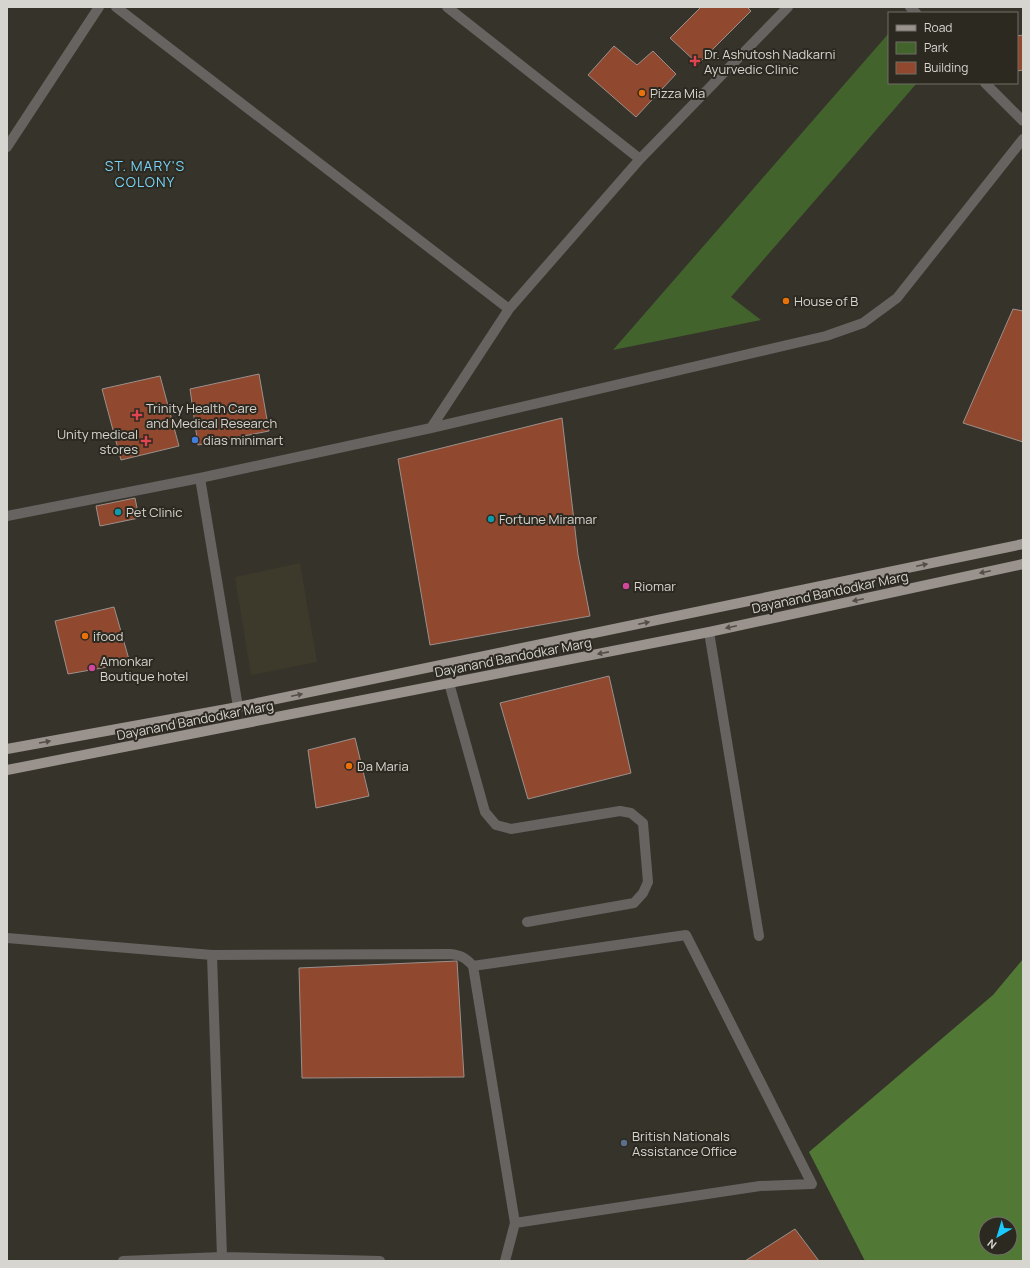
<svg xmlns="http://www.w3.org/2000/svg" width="1030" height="1268" viewBox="0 0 1030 1268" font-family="Manrope,sans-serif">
	<rect width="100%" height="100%" fill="#36332b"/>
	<path fill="#3d3a2b" d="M 300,563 L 317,662 L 251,675 L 235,577 Z"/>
	<path fill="#43632d" d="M 889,33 L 889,83 L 917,83 L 731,297 L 761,320 L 613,350 Z"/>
	<path fill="#527836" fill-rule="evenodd" d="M 1023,959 L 1023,1261 L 865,1261 L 809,1152 L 993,995 ZM 986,1224 L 1010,1224 L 1010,1248 L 986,1248 Z"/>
	<path fill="#90482f" stroke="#9c908c" d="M 701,7 L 747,7 L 751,11 L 698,64 L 670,38 Z
		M 1023,35 L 1023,70 L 1017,71 L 1017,36 Z
		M 614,46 L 637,65 L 653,51 L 676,74 L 636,117 L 588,75 Z
		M 1013,309 L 1023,311 L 1023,442 L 963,423 Z
		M 259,374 L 269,431 L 198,445 L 190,389 Z
		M 160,376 L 179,446 L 121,460 L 102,389 Z
		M 562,418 L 578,555 L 590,616 L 430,645 L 398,459 Z
		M 135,498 L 139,518 L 100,526 L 96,506 Z
		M 114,607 L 130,663 L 68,674 L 55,621 Z
		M 609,676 L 631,773 L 528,799 L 500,703 Z
		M 355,738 L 369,796 L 316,808 L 308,750 Z
		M 457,961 L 464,1077 L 302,1078 L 299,968 Z
		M 795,1229 L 819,1261 L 745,1261 Z"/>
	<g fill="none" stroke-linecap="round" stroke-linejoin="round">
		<path stroke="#676360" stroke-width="10" d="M 116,7 L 509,309
			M 447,7 L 640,159
			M 910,7 L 916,13
			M 985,83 L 1023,121
			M 7,147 L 99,7
			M 431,428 L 509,309 L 640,159 L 788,7
			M 200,478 L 238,707
			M 7,516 L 200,478 L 431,428 L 826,336 L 863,323 L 897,298 L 1023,139
			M 709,632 L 759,936
			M 449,683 L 485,812 L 496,825 L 511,829 L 620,811 L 631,813 L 643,823 L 648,882 L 643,893 L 634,903 L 527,922
			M 7,938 L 212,955 L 222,1257 L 123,1261
			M 212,955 L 450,954 C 461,955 466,958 473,966 L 515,1223 L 760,1186 L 812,1184 L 686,935 L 473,966
			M 222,1257 L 380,1261
			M 505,1261 L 515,1223"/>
		<path stroke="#9a928c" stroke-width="10" d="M 7,749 L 238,707 L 1023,544
			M 7,770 L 709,632 L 1023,564"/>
	</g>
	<defs><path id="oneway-solid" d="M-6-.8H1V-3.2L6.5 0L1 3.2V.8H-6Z"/></defs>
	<g fill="#524e46">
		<use href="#oneway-solid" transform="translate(922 565) rotate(-12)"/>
		<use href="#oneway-solid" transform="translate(985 572) rotate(168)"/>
		<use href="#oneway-solid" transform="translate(858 600) rotate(168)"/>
		<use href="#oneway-solid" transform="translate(644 623) rotate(-12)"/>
		<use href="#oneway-solid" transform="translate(731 627) rotate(168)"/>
		<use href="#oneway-solid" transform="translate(603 653) rotate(169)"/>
		<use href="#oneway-solid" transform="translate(297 695) rotate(-12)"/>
		<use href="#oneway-solid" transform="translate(45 742) rotate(-10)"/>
	</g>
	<g fill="#e0444e" stroke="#2c2921" stroke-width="1.5">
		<path d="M693 55h4v4h4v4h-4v4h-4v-4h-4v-4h4z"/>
		<path d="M135 409h4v4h4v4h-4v4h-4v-4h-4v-4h4z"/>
		<path d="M144 435h4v4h4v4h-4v4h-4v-4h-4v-4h4z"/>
	</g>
	<g fill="#e8710a" stroke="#2c2921" stroke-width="1.5">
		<circle cx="642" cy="93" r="4"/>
		<circle cx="786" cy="301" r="4"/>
		<circle cx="85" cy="636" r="4"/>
		<circle cx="349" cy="766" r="4"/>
	</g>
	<circle fill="#3f7fe0" stroke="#2c2921" stroke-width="1.5" cx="195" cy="440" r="4"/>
	<g fill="#0f9aa8" stroke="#2c2921" stroke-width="1.5">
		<circle cx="118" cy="512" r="4"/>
		<circle cx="491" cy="519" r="4"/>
	</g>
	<g fill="#d1479c" stroke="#2c2921" stroke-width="1.5">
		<circle cx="626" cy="586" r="4"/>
		<circle cx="92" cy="668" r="4"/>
	</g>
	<circle fill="#5c6f8a" stroke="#2c2921" stroke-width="1.5" cx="624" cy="1143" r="4"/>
	<g text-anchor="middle" stroke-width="4" stroke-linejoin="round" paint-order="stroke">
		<g font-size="13" fill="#d7d5d0" stroke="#2c2921" text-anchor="start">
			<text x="704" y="59">Dr. Ashutosh Nadkarni<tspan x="704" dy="15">Ayurvedic Clinic</tspan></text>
			<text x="650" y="98">Pizza Mia</text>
			<text x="794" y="306">House of B</text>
			<text x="146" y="413">Trinity Health Care<tspan x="146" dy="15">and Medical Research</tspan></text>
			<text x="138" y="439" text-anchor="end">Unity medical<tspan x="138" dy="15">stores</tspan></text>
			<text x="203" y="445">dias minimart</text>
			<text x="126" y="517">Pet Clinic</text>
			<text x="499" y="524">Fortune Miramar</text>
			<text x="634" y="591">Riomar</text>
			<text x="93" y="641">ifood</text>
			<text x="100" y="666">Amonkar<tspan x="100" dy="15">Boutique hotel</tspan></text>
			<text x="357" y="771">Da Maria</text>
			<text x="632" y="1141">British Nationals<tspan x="632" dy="15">Assistance Office</tspan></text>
		</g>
		<g font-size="13" fill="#d7d5d0" stroke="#2c2921">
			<text transform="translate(830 592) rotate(-12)" y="5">Dayanand Bandodkar Marg</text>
			<text transform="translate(513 657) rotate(-11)" y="5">Dayanand Bandodkar Marg</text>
			<text transform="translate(195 720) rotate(-11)" y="5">Dayanand Bandodkar Marg</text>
		</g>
		<g font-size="14" letter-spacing="1" fill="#77d3f5" stroke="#2c2921">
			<text x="145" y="171">ST. MARY'S<tspan x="145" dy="16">COLONY</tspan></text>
		</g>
	</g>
	<rect width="1030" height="1268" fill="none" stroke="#d7d5d0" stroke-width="16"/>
	<rect x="888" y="12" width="130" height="72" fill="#2c2921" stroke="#706e67"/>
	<rect x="896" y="25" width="20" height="6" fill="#9a928c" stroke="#706e67"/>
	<text x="924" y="32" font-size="12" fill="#d7d5d0">Road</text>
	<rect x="896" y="42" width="20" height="12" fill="#43632d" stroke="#706e67"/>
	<text x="924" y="52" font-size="12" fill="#d7d5d0">Park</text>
	<rect x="896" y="62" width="20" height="12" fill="#90482f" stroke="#706e67"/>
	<text x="924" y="72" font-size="12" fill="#d7d5d0">Building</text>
	<g transform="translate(998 1236) rotate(218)"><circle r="19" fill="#2c2921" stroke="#706e67"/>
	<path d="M0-3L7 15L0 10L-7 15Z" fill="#19cafc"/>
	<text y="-6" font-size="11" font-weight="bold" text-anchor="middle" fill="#d7d5d0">N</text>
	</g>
</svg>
